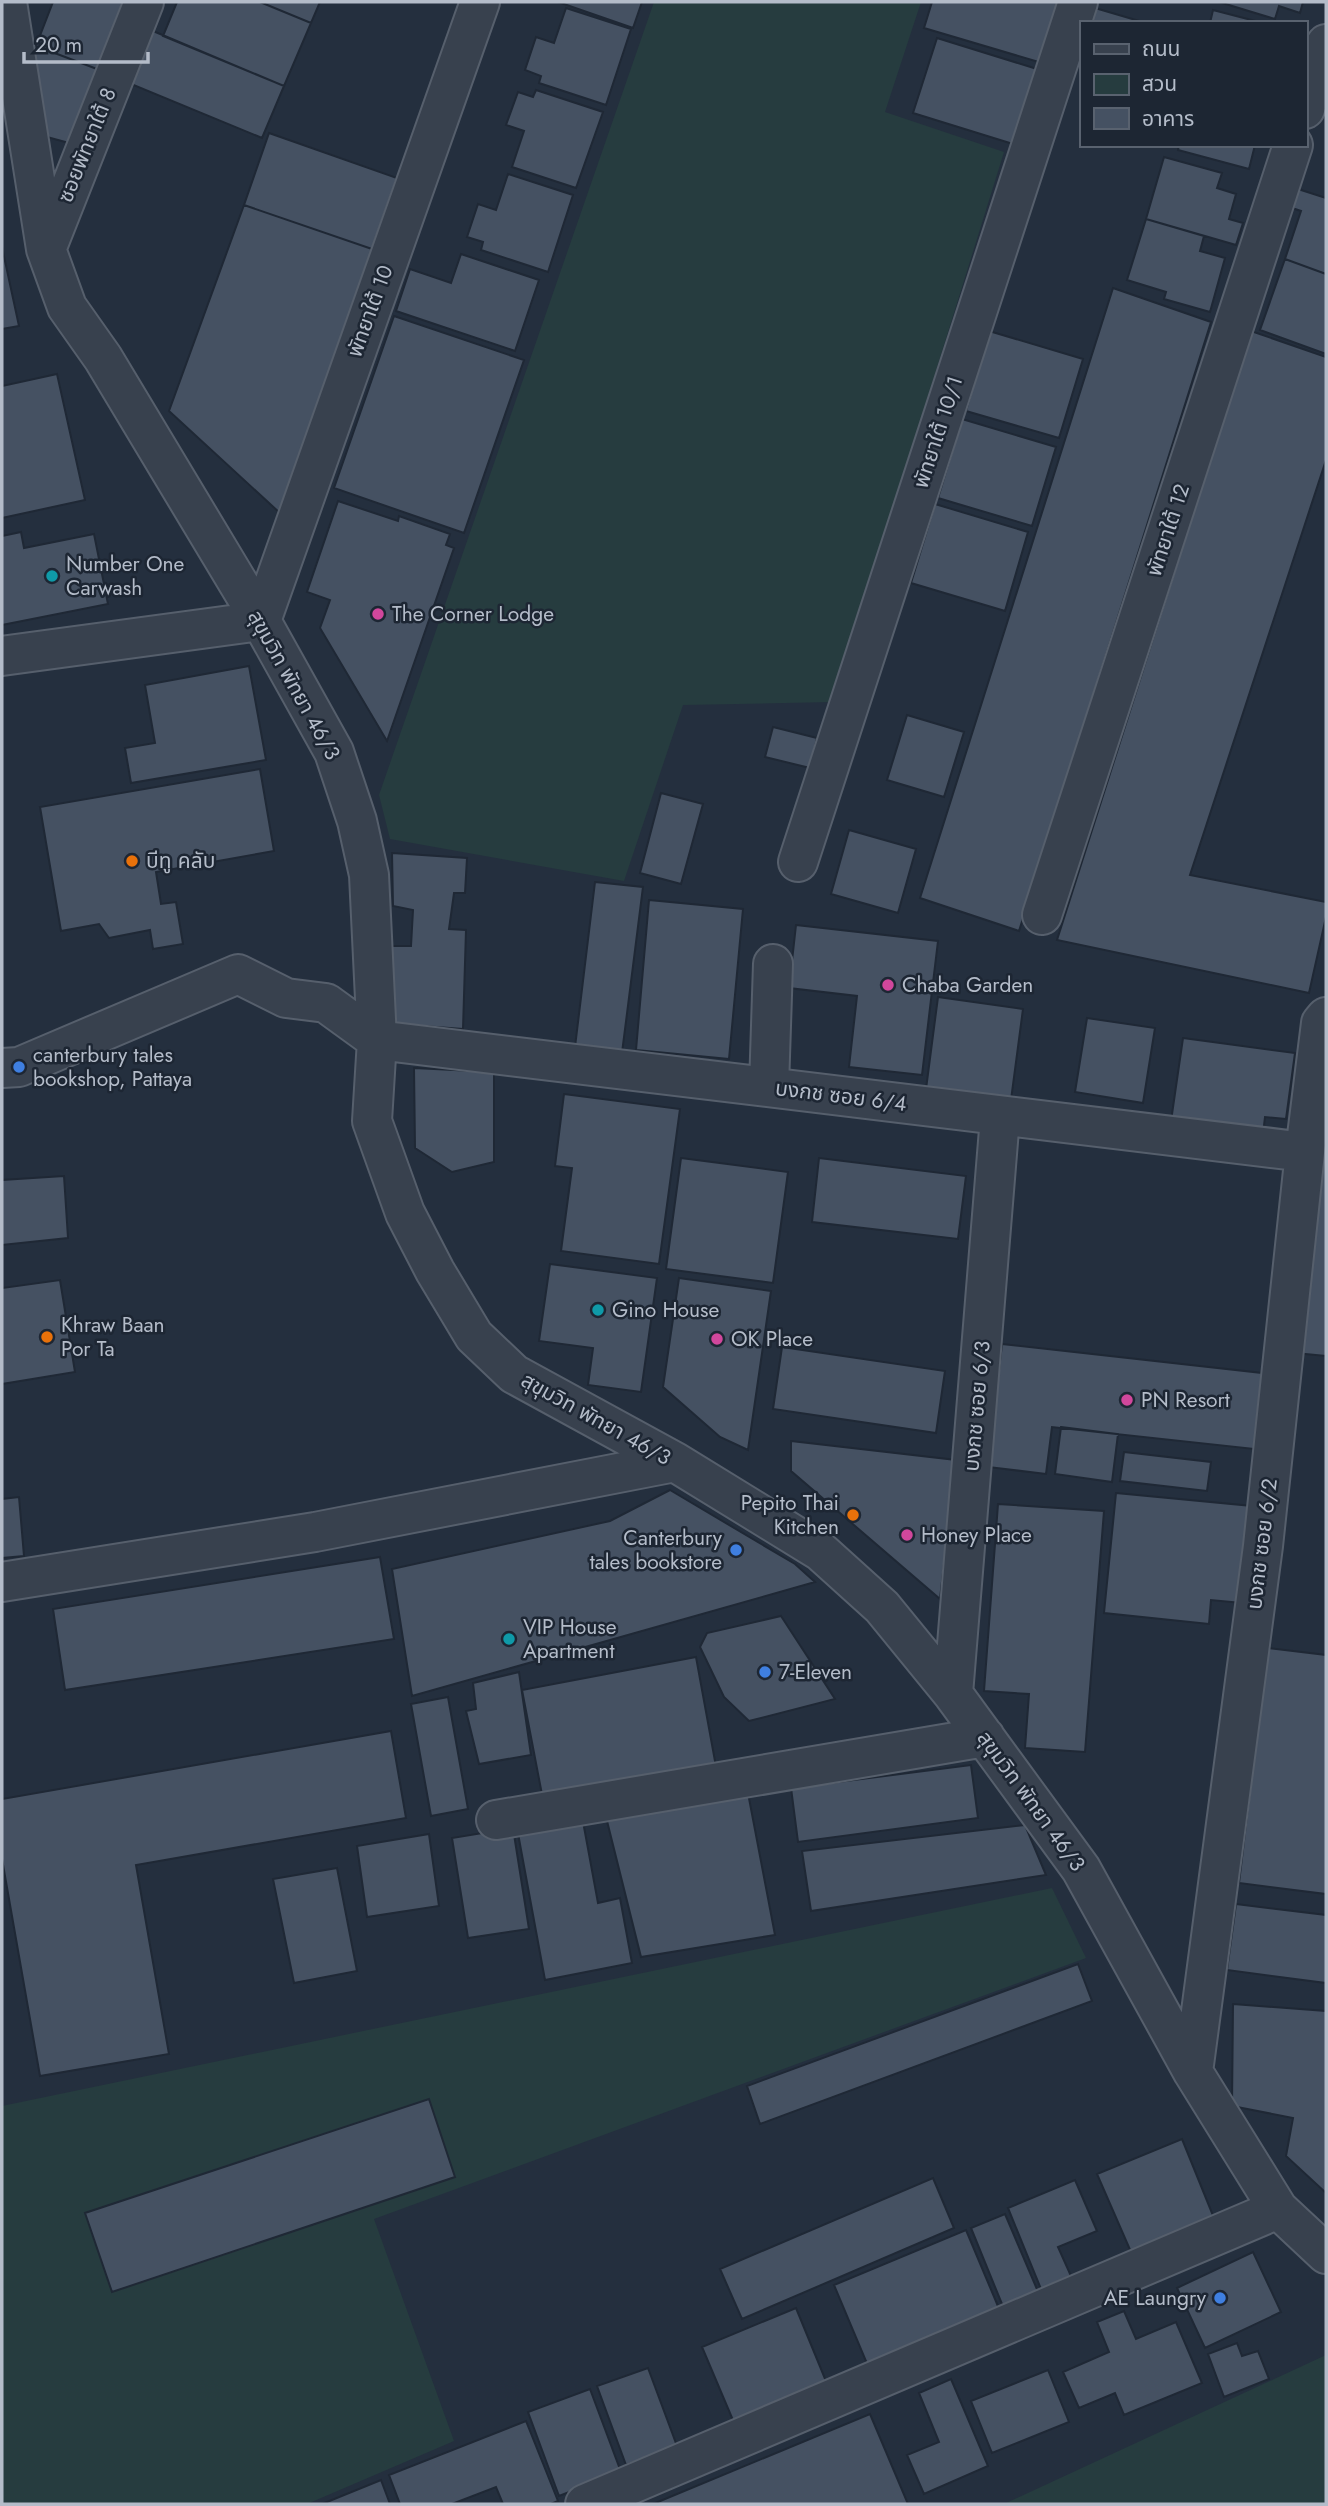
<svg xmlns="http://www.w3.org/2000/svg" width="1328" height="2506" viewBox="0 0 1328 2506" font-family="Jost,'Noto Sans Thai',sans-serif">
	<rect width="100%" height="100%" fill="#242f3e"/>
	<path fill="#263c3f" d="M 654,2 L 921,2 L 885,112 L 1004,152 L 833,702 L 683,705 L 624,881 L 390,839 L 379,795 Z
		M 1052,1888 L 1086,1958 L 374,2219 L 454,2441 L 307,2504 L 2,2504 L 2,2106 Z
		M 1326,2355 L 1326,2504 L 1004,2504 Z"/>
	<path fill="#455162" stroke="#1f2835" stroke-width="2" d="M 53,2 L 123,2 L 97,69 L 36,46 Z
		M 177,2 L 260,2 L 311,23 L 284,86 L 163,36 Z
		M 260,2 L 320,2 L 311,23 Z
		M 558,2 L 642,2 L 633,28 Z
		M 932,2 L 1061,2 L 1042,63 L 924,28 Z
		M 1219,2 L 1303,2 L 1300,13 L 1279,6 L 1275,19 Z
		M 566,8 L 631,29 L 606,105 L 539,83 L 541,76 L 525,70 L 536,37 L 554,43 Z
		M 1095,8 L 1146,23 L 1090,23 Z
		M 1213,10 L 1263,23 L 1210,23 Z
		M 153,31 L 284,86 L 262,138 L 131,84 Z
		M 937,38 L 1037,69 L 1013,144 L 913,113 Z
		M 36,46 L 97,69 L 69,143 L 47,137 L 32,68 Z
		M 536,90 L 603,112 L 576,188 L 512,167 L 524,131 L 506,125 L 518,92 L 533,97 Z
		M 269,133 L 397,178 L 372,249 L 244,205 Z
		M 1179,145 L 1255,145 L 1249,169 L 1178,150 Z
		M 1164,157 L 1222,173 L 1217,188 L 1236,194 L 1229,219 L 1243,223 L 1236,245 L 1146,219 Z
		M 508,174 L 573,195 L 548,272 L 481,250 L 483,242 L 467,237 L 478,204 L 496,210 Z
		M 1298,189 L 1326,198 L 1326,274 L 1285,259 L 1301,211 L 1292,208 Z
		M 244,205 L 372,249 L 281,514 L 169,411 Z
		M 1146,219 L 1204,236 L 1200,251 L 1225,258 L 1210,312 L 1164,299 L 1166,292 L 1127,280 Z
		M 2,247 L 19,326 L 2,329 Z
		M 461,254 L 539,280 L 515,351 L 396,311 L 410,269 L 451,283 Z
		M 1285,259 L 1326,274 L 1326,354 L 1260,330 Z
		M 1113,288 L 1211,322 L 1019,931 L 920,898 Z
		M 394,316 L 524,360 L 464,533 L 334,488 Z
		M 989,331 L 1083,359 L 1059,438 L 966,411 Z
		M 1251,331 L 1326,357 L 1326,460 L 1190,875 L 1326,902 L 1326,917 L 1309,993 L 1057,940 Z
		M 57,374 L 85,500 L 2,518 L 2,386 Z
		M 962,419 L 1056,447 L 1032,526 L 938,498 Z
		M 338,501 L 398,521 L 399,516 L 450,534 L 446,545 L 454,548 L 387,741 L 320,628 L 330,600 L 307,592 Z
		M 935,504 L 1028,532 L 1005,611 L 911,583 Z
		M 21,532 L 24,548 L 94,534 L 108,604 L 2,625 L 2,536 Z
		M 249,666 L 266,760 L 131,783 L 125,748 L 155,743 L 145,685 Z
		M 907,715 L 964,732 L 944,797 L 887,780 Z
		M 773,727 L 817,738 L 810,768 L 765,757 Z
		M 260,769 L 274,851 L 156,872 L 161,904 L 176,902 L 183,944 L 153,949 L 150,930 L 109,938 L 99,924 L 61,931 L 40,807 Z
		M 661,793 L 703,804 L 681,884 L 640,873 Z
		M 849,830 L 916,849 L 898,913 L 831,894 Z
		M 392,853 L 467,858 L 465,893 L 454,893 L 449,929 L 466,930 L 463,1029 L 395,1024 L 389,946 L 411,946 L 413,910 L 393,906 Z
		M 595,882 L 643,887 L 622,1053 L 575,1047 Z
		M 649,900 L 743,909 L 729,1059 L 636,1050 Z
		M 796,925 L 938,941 L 922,1075 L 849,1067 L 857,996 L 789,988 Z
		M 938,997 L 1023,1009 L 1011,1100 L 926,1089 Z
		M 1087,1018 L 1155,1028 L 1143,1103 L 1075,1092 Z
		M 1183,1038 L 1295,1053 L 1286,1119 L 1265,1117 L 1263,1134 L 1171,1121 Z
		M 414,1068 L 494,1072 L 494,1162 L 452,1172 L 415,1148 Z
		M 564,1094 L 680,1109 L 659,1264 L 561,1251 L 572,1168 L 555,1166 Z
		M 1318,1151 L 1326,1152 L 1326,1356 L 1295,1353 Z
		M 681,1158 L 788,1172 L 773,1283 L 666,1269 Z
		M 819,1158 L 966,1176 L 958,1239 L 812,1222 Z
		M 64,1176 L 68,1238 L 2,1245 L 2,1180 Z
		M 550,1264 L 657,1278 L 641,1392 L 588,1385 L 593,1348 L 539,1341 Z
		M 679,1278 L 771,1291 L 748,1450 L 720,1437 L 663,1387 Z
		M 60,1280 L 75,1372 L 2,1384 L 2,1288 Z
		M 1002,1344 L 1262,1373 L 1254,1449 L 1052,1427 L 1046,1474 L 988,1467 Z
		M 782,1347 L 945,1371 L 936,1433 L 773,1409 Z
		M 1061,1427 L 1118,1434 L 1112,1482 L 1055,1474 Z
		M 791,1441 L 956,1460 L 940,1599 L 791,1471 Z
		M 1124,1452 L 1211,1462 L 1207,1491 L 1120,1481 Z
		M 670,1490 L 795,1564 L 815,1582 L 412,1696 L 392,1569 L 610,1521 Z
		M 1116,1493 L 1252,1506 L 1242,1603 L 1211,1600 L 1209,1624 L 1104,1613 Z
		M 19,1497 L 24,1556 L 2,1558 L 2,1499 Z
		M 998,1504 L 1104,1511 L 1085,1752 L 1025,1748 L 1029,1694 L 984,1691 Z
		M 380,1557 L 394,1639 L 65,1690 L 53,1609 Z
		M 781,1616 L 835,1699 L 749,1721 L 724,1697 L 700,1647 L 707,1633 Z
		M 1267,1648 L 1326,1655 L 1326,1894 L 1239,1883 Z
		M 696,1657 L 717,1772 L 544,1805 L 522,1690 Z
		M 519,1672 L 531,1755 L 479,1764 L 466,1711 L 476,1709 L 473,1683 Z
		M 448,1697 L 468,1809 L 431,1816 L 411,1704 Z
		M 391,1731 L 406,1818 L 136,1865 L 169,2054 L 40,2076 L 2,1859 L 2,1799 Z
		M 971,1765 L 978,1818 L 798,1842 L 791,1788 Z
		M 748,1793 L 775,1935 L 641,1957 L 605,1813 Z
		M 582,1816 L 598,1903 L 620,1898 L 632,1963 L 545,1980 L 517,1828 Z
		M 1025,1825 L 1046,1875 L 811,1911 L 802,1851 Z
		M 513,1828 L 529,1929 L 468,1938 L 452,1838 Z
		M 429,1834 L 439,1906 L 367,1917 L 357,1846 Z
		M 337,1868 L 357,1971 L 294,1983 L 273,1879 Z
		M 1236,1904 L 1326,1915 L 1326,1983 L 1227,1970 Z
		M 1078,1964 L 1092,2001 L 760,2124 L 747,2086 Z
		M 1233,2004 L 1326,2011 L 1326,2193 L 1286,2156 L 1293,2118 L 1232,2106 Z
		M 429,2099 L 455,2177 L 112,2292 L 85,2213 Z
		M 1182,2139 L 1214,2218 L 1131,2252 L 1097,2174 Z
		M 933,2178 L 954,2228 L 742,2319 L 720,2269 Z
		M 1075,2180 L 1097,2231 L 1058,2247 L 1071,2276 L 1041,2289 L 1008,2208 Z
		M 1005,2214 L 1039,2294 L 1004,2309 L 971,2228 Z
		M 966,2230 L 1000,2311 L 868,2366 L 834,2285 Z
		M 1253,2252 L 1281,2312 L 1205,2348 L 1177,2288 Z
		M 796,2308 L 828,2386 L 735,2425 L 702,2347 Z
		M 1124,2311 L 1136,2339 L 1176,2322 L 1202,2383 L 1124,2415 L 1115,2393 L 1079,2408 L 1063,2372 L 1109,2352 L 1097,2322 Z
		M 1237,2343 L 1242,2356 L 1258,2351 L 1269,2379 L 1224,2397 L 1208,2354 Z
		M 648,2368 L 677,2446 L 626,2465 L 597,2386 Z
		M 1048,2370 L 1069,2422 L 992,2453 L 971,2401 Z
		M 951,2379 L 988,2466 L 924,2494 L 907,2455 L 939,2442 L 919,2393 Z
		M 590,2389 L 621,2472 L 559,2496 L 528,2412 Z
		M 870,2414 L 908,2504 L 653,2504 Z
		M 526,2421 L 558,2501 L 551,2504 L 503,2504 L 496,2487 L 452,2504 L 400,2504 L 389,2475 Z
		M 381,2480 L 390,2504 L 322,2504 Z"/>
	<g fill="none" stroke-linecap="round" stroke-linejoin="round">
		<g stroke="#565f6c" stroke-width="42">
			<path id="minor" d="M 7,2 L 46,249 L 67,307 L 103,358 L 261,621 L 334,752 L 357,821 L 369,875 L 377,1040 L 372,1121 L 405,1213 L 435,1271 L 474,1336 L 514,1374 L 675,1462 L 820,1551 L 882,1607 L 953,1694 L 1081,1869 L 1193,2072 L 1278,2209 L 1326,2254
				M 1305,109 L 1326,44
				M 47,247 L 144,2
				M 2,656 L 261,621 L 480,2
				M 798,862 L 1078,2
				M 1042,915 L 1293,145
				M 2,1068 L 19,1067 L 238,974 L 286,998 L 326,1003 L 377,1040 L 1305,1152
				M 769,1087 L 773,964
				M 2,1582 L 315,1532 L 675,1462
				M 953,1694 L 1000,1117
				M 496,1820 L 985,1737
				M 1193,2072 L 1263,1546 L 1305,1152 L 1321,1023 L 1326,1017
				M 585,2504 L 1278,2209"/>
		</g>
		<use href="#minor" stroke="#38414e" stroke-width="38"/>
	</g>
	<g fill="#0f9aa8" stroke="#1d2633" stroke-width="2.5">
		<circle cx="52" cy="576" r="7"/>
		<circle cx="598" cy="1310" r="7"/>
		<circle cx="509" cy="1639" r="7"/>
	</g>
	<g fill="#d1479c" stroke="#1d2633" stroke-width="2.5">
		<circle cx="378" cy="614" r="7"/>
		<circle cx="888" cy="985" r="7"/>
		<circle cx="717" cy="1339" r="7"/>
		<circle cx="1127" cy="1400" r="7"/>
		<circle cx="907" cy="1535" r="7"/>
	</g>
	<g fill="#e8710a" stroke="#1d2633" stroke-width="2.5">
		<circle cx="132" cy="861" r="7"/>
		<circle cx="47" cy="1337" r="7"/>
		<circle cx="853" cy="1515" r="7"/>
	</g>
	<g fill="#3f7fe0" stroke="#1d2633" stroke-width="2.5">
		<circle cx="19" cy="1067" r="7"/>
		<circle cx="736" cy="1550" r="7"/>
		<circle cx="765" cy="1672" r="7"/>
		<circle cx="1220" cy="2298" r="7"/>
	</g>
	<g text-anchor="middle" stroke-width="5" stroke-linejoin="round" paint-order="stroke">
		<g font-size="21" fill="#b4bcc9" stroke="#1d2633">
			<text transform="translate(87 145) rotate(-68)" y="7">ซอยพัทยาใต้ 8</text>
			<text transform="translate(370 311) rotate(-70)" y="7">พัทยาใต้ 10</text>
			<text transform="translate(938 432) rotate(-72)" y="7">พัทยาใต้ 10/1</text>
			<text transform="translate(1168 530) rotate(-72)" y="7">พัทยาใต้ 12</text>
			<text transform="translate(294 685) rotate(61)" y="7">สุขุมวิท พัทยา 46/3</text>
			<text transform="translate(841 1096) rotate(7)" y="7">บงกช ซอย 6/4</text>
			<text transform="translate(977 1406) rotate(-85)" y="7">บงกช ซอย 6/3</text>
			<text transform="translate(596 1419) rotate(29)" y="7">สุขุมวิท พัทยา 46/3</text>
			<text transform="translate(1262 1544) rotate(-83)" y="7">บงกช ซอย 6/2</text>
			<text transform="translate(1031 1801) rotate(54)" y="7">สุขุมวิท พัทยา 46/3</text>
		</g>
		<g font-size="21" fill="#b4bcc9" stroke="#1d2633" text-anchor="start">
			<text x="66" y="571">Number One<tspan x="66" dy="24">Carwash</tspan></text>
			<text x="392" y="621">The Corner Lodge</text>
			<text x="146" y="868">บีทู คลับ</text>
			<text x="902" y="992">Chaba Garden</text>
			<text x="33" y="1062">canterbury tales<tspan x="33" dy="24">bookshop, Pattaya</tspan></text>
			<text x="612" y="1317">Gino House</text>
			<text x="61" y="1332">Khraw Baan<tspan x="61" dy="24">Por Ta</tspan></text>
			<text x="731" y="1346">OK Place</text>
			<text x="1141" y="1407">PN Resort</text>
			<text x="839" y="1510" text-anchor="end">Pepito Thai<tspan x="839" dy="24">Kitchen</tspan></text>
			<text x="921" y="1542">Honey Place</text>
			<text x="722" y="1545" text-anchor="end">Canterbury<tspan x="722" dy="24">tales bookstore</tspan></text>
			<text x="523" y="1634">VIP House<tspan x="523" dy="24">Apartment</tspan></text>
			<text x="779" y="1679">7-Eleven</text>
			<text x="1206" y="2305" text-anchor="end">AE Laungry</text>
		</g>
	</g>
	<rect width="1328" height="2506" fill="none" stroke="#b4bcc9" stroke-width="7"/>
	<rect x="1080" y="21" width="228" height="126" fill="#1d2633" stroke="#59626f" stroke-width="2"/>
	<rect x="1094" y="44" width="35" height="10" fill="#38414e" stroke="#59626f" stroke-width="2"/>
	<text x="1142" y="56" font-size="21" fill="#b4bcc9">ถนน</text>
	<rect x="1094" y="74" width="35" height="21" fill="#263c3f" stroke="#59626f" stroke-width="2"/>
	<text x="1142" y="91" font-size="21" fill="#b4bcc9">สวน</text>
	<rect x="1094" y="108" width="35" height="21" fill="#455162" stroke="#59626f" stroke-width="2"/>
	<text x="1142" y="126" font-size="21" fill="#b4bcc9">อาคาร</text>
	<path d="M24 52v10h124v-10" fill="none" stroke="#b4bcc9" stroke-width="3.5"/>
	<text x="35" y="52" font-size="21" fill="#b4bcc9" stroke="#1d2633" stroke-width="5" paint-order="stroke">20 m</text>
</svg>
